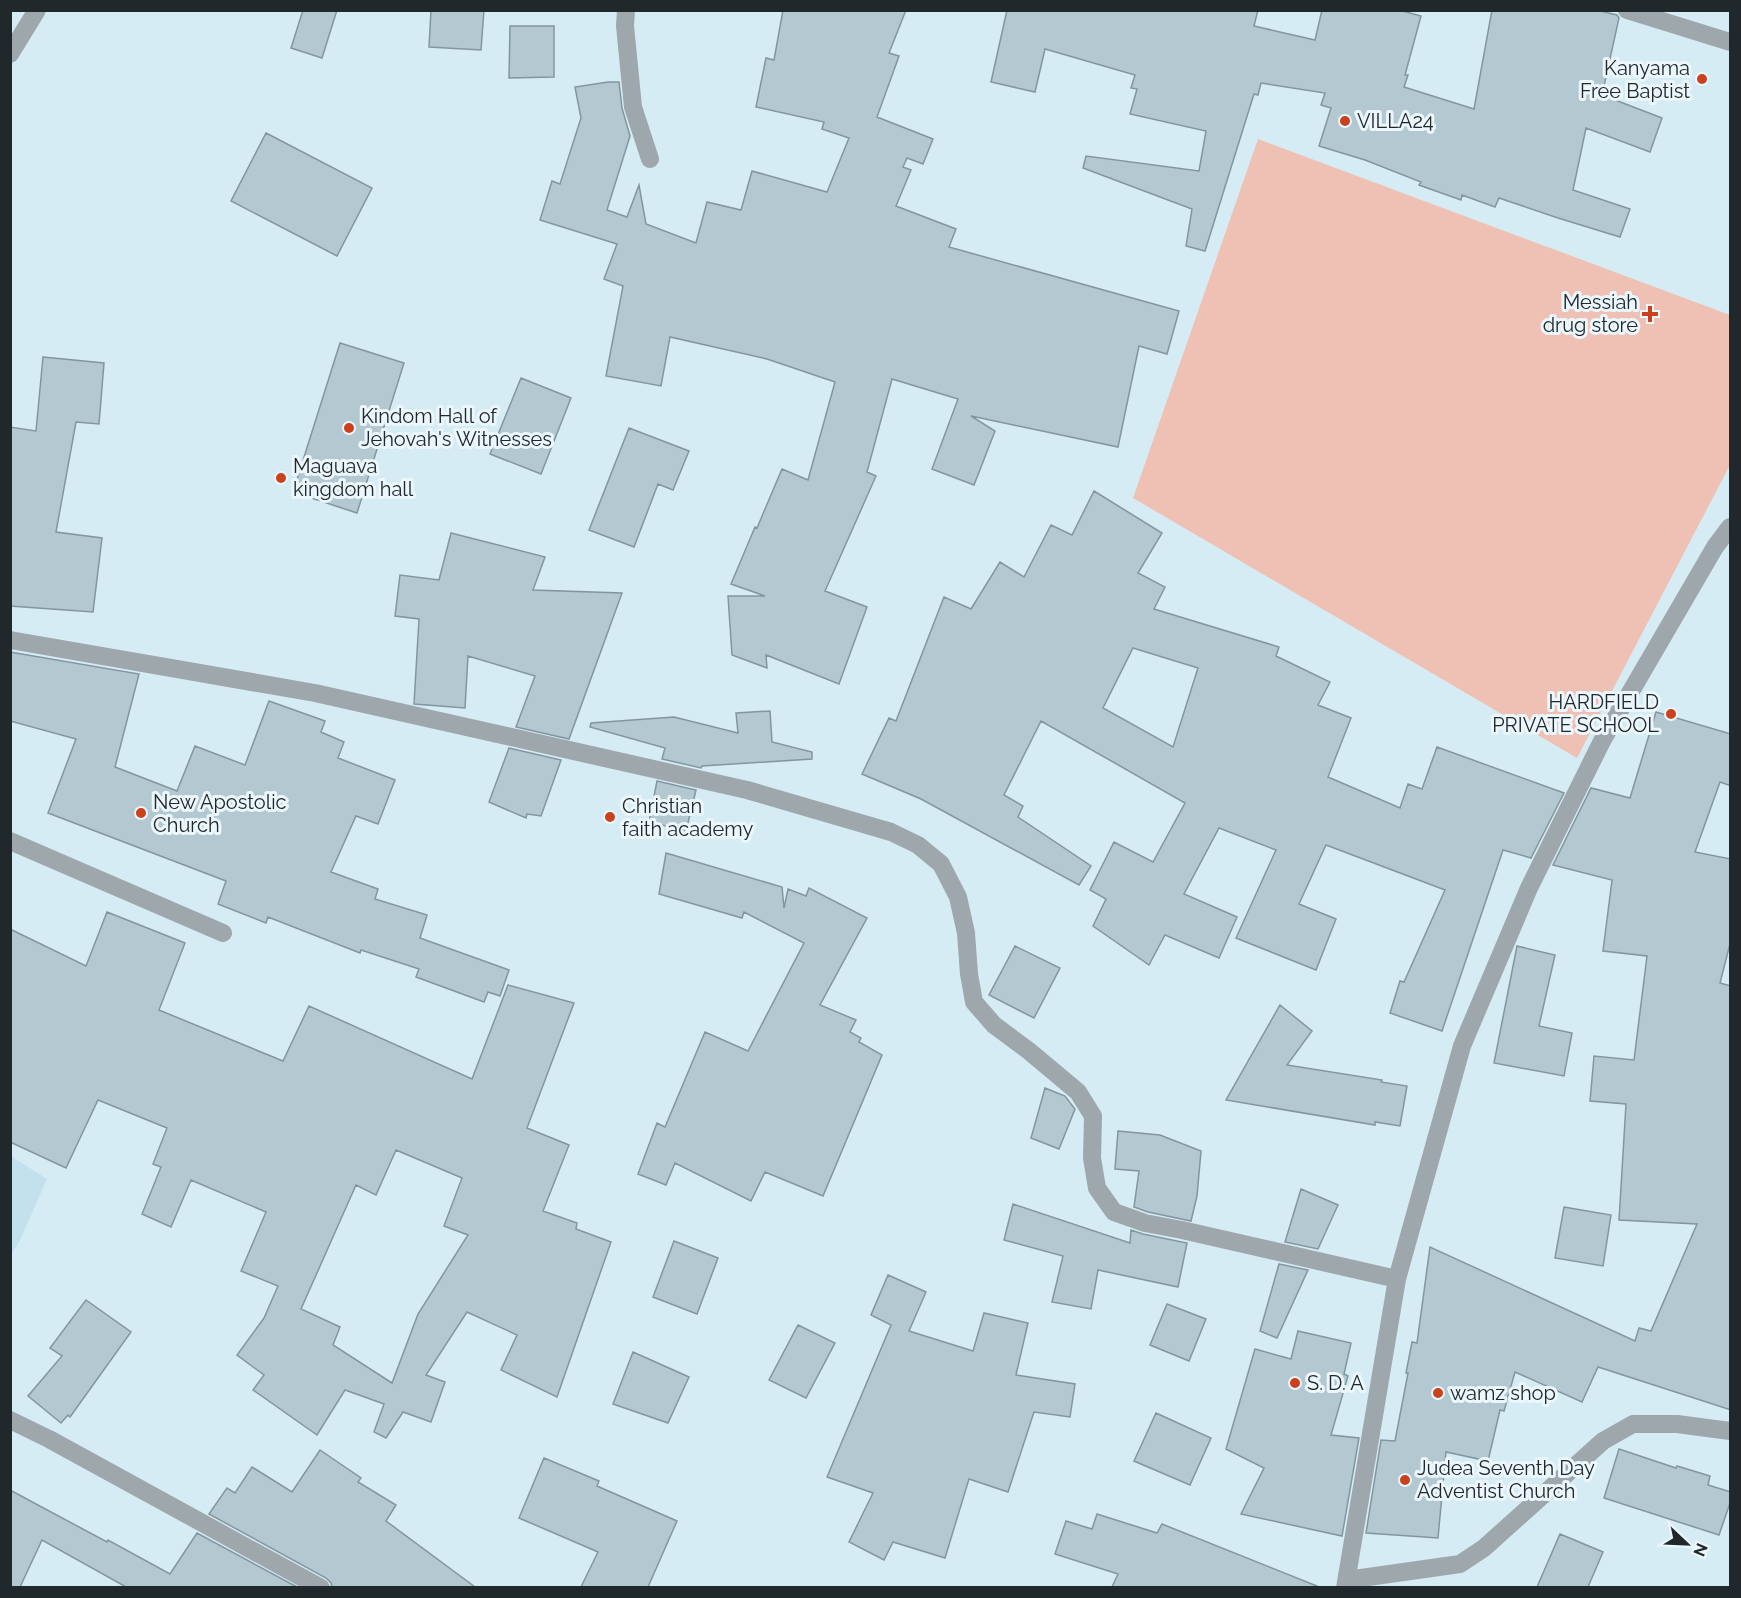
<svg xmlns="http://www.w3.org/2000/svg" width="1741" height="1598" viewBox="0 0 1741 1598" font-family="Raleway,sans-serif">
	<rect width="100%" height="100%" fill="#d6ecf5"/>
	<path fill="#c3e0ed" d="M 11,1156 L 47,1179 L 19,1242 L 11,1255 Z"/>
	<path fill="#efc1b4" d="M 1258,139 L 1730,315 L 1730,465 L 1577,758 L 1133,498 Z"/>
	<path fill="#b3c8d1" stroke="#82969e" stroke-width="1.5" fill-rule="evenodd" d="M 303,10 L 337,10 L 322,58 L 291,48 Z
		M 431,10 L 484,10 L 481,50 L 429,47 Z
		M 783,10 L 906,10 L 889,53 L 899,56 L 877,117 L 933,139 L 923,164 L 907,158 L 903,167 L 911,170 L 896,206 L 956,229 L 949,247 L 1179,311 L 1167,354 L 1139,346 L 1118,447 L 971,416 L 995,431 L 974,485 L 932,469 L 958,399 L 892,379 L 867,472 L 876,476 L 825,591 L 867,607 L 839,684 L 766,655 L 767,668 L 732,655 L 728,596 L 765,596 L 731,584 L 755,527 L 757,528 L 782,469 L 808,480 L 835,382 L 767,359 L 670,337 L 661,386 L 606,376 L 623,286 L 604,279 L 617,244 L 540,220 L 552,181 L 560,184 L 581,118 L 575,87 L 608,82 L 619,82 L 622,108 L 630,136 L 607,210 L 627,217 L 639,185 L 646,224 L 696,243 L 707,202 L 741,210 L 752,171 L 827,192 L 849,138 L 822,129 L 824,122 L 756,107 L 766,58 L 774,60 Z
		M 1007,10 L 1258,10 L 1254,26 L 1315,40 L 1322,10 L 1399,10 L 1421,16 L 1405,75 L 1408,75 L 1404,87 L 1474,109 L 1492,10 L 1596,10 L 1617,15 L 1619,18 L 1602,95 L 1662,118 L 1650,152 L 1586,128 L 1573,190 L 1630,209 L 1620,237 L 1558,218 L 1499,198 L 1495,207 L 1462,195 L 1461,200 L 1419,185 L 1421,182 L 1365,160 L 1319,146 L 1331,108 L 1321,105 L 1325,93 L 1261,83 L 1258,95 L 1254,94 L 1205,251 L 1186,246 L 1192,209 L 1083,168 L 1086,156 L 1199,171 L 1206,131 L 1130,114 L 1137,89 L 1131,88 L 1135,75 L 1045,49 L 1035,92 L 991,82 Z
		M 510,26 L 554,26 L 554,77 L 509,78 Z
		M 266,133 L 372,188 L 337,256 L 231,201 Z
		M 340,343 L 404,363 L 357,513 L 293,492 Z
		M 43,357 L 104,363 L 99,424 L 76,422 L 56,532 L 102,538 L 93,612 L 10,606 L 10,427 L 36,431 Z
		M 521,378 L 571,398 L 541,474 L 490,454 Z
		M 629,428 L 689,451 L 673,490 L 658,484 L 634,547 L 589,530 Z
		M 1094,491 L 1162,533 L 1138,573 L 1165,587 L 1154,609 L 1279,647 L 1276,656 L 1330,682 L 1318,705 L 1351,718 L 1328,777 L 1400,808 L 1408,784 L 1422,789 L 1437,747 L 1564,793 L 1531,858 L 1503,850 L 1442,1031 L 1390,1013 L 1400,981 L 1404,982 L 1445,890 L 1326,845 L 1299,904 L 1336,919 L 1316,970 L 1236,938 L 1276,850 L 1219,828 L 1184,894 L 1237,917 L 1219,958 L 1165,935 L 1149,965 L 1093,926 L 1106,899 L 1090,890 L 1114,842 L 1153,862 L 1185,803 L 1041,721 L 1004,795 L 1023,806 L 1018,817 L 1091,866 L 1079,885 L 921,799 L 862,774 L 889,718 L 896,721 L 944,597 L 971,609 L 1000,562 L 1024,577 L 1051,525 L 1072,535 ZM 1133,648 L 1198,668 L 1173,747 L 1103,708 Z
		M 451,533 L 545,557 L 533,590 L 622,593 L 569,739 L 516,727 L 535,676 L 468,656 L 465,708 L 414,704 L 419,619 L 395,616 L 400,575 L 439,580 Z
		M 10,652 L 139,674 L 115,767 L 177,791 L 195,746 L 245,765 L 269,701 L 325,721 L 321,732 L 344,742 L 338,758 L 395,780 L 378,824 L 356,816 L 331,872 L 378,889 L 375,899 L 427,915 L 420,938 L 509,970 L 500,996 L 488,992 L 484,1002 L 416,977 L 419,969 L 361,950 L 360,953 L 268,917 L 266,923 L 218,904 L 226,881 L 48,813 L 76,739 L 10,721 Z
		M 770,711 L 772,742 L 812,752 L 812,759 L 702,766 L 701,768 L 662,759 L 665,748 L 590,727 L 591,723 L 674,717 L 738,733 L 736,713 Z
		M 1656,712 L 1731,734 L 1731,786 L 1720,782 L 1695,852 L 1731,859 L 1731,940 L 1720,983 L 1731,986 L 1731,1410 L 1598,1367 L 1582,1402 L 1515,1372 L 1504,1411 L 1500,1410 L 1488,1461 L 1446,1452 L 1438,1538 L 1366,1533 L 1381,1440 L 1395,1441 L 1408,1373 L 1406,1373 L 1412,1342 L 1417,1343 L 1430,1247 L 1635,1341 L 1639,1328 L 1651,1331 L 1697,1224 L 1619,1220 L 1626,1104 L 1590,1101 L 1594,1056 L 1634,1060 L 1647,956 L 1603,951 L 1612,880 L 1553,865 L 1591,788 L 1630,798 Z
		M 509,748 L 561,760 L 541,816 L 527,814 L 526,818 L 489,802 Z
		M 657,781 L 696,790 L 686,831 L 649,822 Z
		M 666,853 L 782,887 L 784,908 L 788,889 L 806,896 L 809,888 L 867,918 L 820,1005 L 856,1020 L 850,1032 L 861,1038 L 859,1042 L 882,1055 L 823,1196 L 765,1172 L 751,1201 L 675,1163 L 666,1185 L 638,1174 L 657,1123 L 665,1127 L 705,1032 L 748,1051 L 804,943 L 744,912 L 742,918 L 659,894 Z
		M 107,912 L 185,943 L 159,1010 L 283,1061 L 309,1006 L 472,1079 L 508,985 L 574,1003 L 527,1128 L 569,1145 L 543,1211 L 577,1223 L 576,1229 L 611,1242 L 557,1397 L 501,1370 L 517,1335 L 467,1312 L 426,1375 L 445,1382 L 431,1422 L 403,1412 L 386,1438 L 374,1432 L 384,1404 L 345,1390 L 317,1435 L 253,1390 L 264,1375 L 237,1355 L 264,1318 L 278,1286 L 241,1271 L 266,1212 L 191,1180 L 171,1227 L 142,1214 L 161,1167 L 153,1164 L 167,1128 L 98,1100 L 66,1168 L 10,1142 L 10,929 L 86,966 ZM 396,1150 L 462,1178 L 444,1226 L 468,1235 L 418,1314 L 392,1383 L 333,1345 L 340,1327 L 301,1309 L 356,1185 L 376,1195 Z
		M 1015,946 L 1060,968 L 1034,1018 L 989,995 Z
		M 1517,946 L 1555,955 L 1539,1026 L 1572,1033 L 1564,1076 L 1494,1063 Z
		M 1280,1005 L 1312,1031 L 1287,1065 L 1382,1080 L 1381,1082 L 1407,1086 L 1400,1126 L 1375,1122 L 1375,1125 L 1226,1100 Z
		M 1045,1088 L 1065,1096 L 1075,1109 L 1059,1149 L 1031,1138 Z
		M 1118,1131 L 1160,1135 L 1201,1151 L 1197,1196 L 1191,1221 L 1148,1212 L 1134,1207 L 1139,1171 L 1115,1169 Z
		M 1301,1189 L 1338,1205 L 1318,1249 L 1285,1242 Z
		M 1013,1204 L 1130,1243 L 1131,1230 L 1143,1234 L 1187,1243 L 1178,1287 L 1098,1270 L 1091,1309 L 1052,1302 L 1063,1256 L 1004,1240 Z
		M 1564,1207 L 1611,1215 L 1603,1266 L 1555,1258 Z
		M 674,1241 L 718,1258 L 697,1314 L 653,1297 Z
		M 1279,1264 L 1308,1270 L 1277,1338 L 1260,1331 Z
		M 888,1275 L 926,1292 L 909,1331 L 973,1351 L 984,1313 L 1028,1323 L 1016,1375 L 1075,1384 L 1070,1417 L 1034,1412 L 1008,1492 L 969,1479 L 945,1558 L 893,1542 L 884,1560 L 849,1542 L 873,1493 L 827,1477 L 891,1325 L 871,1315 Z
		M 86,1300 L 131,1332 L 70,1417 L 68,1415 L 61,1423 L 28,1396 L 62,1356 L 50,1348 Z
		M 1167,1304 L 1206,1319 L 1189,1361 L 1150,1345 Z
		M 798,1325 L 835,1343 L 806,1398 L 769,1380 Z
		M 1298,1331 L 1351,1343 L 1344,1374 L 1348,1376 L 1331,1435 L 1359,1438 L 1342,1536 L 1241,1514 L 1264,1468 L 1226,1449 L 1255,1349 L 1291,1359 Z
		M 633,1352 L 689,1377 L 668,1423 L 613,1404 Z
		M 1156,1413 L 1211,1438 L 1190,1485 L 1134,1461 Z
		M 1619,1449 L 1676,1468 L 1677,1466 L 1710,1476 L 1708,1485 L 1731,1492 L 1731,1500 L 1719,1535 L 1604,1498 Z
		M 320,1450 L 361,1478 L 358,1482 L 396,1505 L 386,1521 L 475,1587 L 332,1587 L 331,1583 L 326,1578 L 209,1514 L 227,1488 L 235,1493 L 252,1467 L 292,1492 Z
		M 544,1458 L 599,1481 L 597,1486 L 677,1521 L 648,1587 L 581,1587 L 598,1552 L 519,1518 Z
		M 10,1490 L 107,1542 L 108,1540 L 170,1574 L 197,1533 L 297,1587 L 126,1587 L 42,1540 L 20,1587 L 10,1587 Z
		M 1097,1514 L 1157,1533 L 1162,1524 L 1317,1586 L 1316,1587 L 1112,1587 L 1118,1574 L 1055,1554 L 1066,1521 L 1092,1529 Z
		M 1560,1534 L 1603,1552 L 1588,1587 L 1537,1587 Z"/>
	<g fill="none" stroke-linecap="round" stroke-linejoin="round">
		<path stroke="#9ea7ab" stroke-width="18" d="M 626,10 L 625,26 L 633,107 L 650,159
			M 1627,10 L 1730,42
			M 10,54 L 37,10
			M 10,640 L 315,693 L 747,790 L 891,832 L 918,845 L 941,864 L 958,897 L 966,933 L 969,974 L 974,1002 L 994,1025 L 1029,1051 L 1078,1092 L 1093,1116 L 1092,1158 L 1097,1188 L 1114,1212 L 1145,1223 L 1182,1230 L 1397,1279
			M 10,841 L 223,933
			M 10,1420 L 49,1439 L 321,1588
			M 1347,1580 L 1460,1564 L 1484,1548 L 1603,1441 L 1633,1424 L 1677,1424 L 1730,1431
			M 1345,1588 L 1397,1279 L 1462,1046 L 1529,888 L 1602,741 L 1715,547 L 1730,527"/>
	</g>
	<g fill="#ca411b" stroke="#ebf7fd" stroke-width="2">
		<circle cx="1702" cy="79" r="6"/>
		<circle cx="1345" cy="121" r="6"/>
		<path d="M1647 305h6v6h6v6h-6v6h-6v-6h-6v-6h6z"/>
		<circle cx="349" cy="428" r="6"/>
		<circle cx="281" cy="478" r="6"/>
		<circle cx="1671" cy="714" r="6"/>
		<circle cx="141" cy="813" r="6"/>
		<circle cx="610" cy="817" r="6"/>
		<circle cx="1295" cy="1383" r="6"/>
		<circle cx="1438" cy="1393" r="6"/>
		<circle cx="1405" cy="1480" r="6"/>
	</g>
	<g text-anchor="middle" stroke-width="6" stroke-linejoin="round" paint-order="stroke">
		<g font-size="20" fill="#20282c" stroke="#ebf7fd" text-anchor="start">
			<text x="1690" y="75" text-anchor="end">Kanyama<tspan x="1690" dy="23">Free Baptist</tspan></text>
			<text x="1357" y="128">VILLA24</text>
			<text x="1638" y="309" text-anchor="end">Messiah<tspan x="1638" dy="23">drug store</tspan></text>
			<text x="361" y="423">Kindom Hall of<tspan x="361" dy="23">Jehovah's Witnesses</tspan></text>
			<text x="293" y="473">Maguava<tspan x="293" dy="23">kingdom hall</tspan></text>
			<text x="1659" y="709" text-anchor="end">HARDFIELD<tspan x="1659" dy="23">PRIVATE SCHOOL</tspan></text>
			<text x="153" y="809">New Apostolic<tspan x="153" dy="23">Church</tspan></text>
			<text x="622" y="813">Christian<tspan x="622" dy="23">faith academy</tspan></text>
			<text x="1307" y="1390">S. D. A</text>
			<text x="1450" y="1400">wamz shop</text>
			<text x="1417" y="1475">Judea Seventh Day<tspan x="1417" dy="23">Adventist Church</tspan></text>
		</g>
	</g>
	<rect width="1741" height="1598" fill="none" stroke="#20282c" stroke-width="24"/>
	<g transform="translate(1687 1544) rotate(113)" stroke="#ebf7fd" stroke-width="4.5" paint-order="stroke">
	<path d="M0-4.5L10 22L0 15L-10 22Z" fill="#20282c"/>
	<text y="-9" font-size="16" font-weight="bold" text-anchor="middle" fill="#20282c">N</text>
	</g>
</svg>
